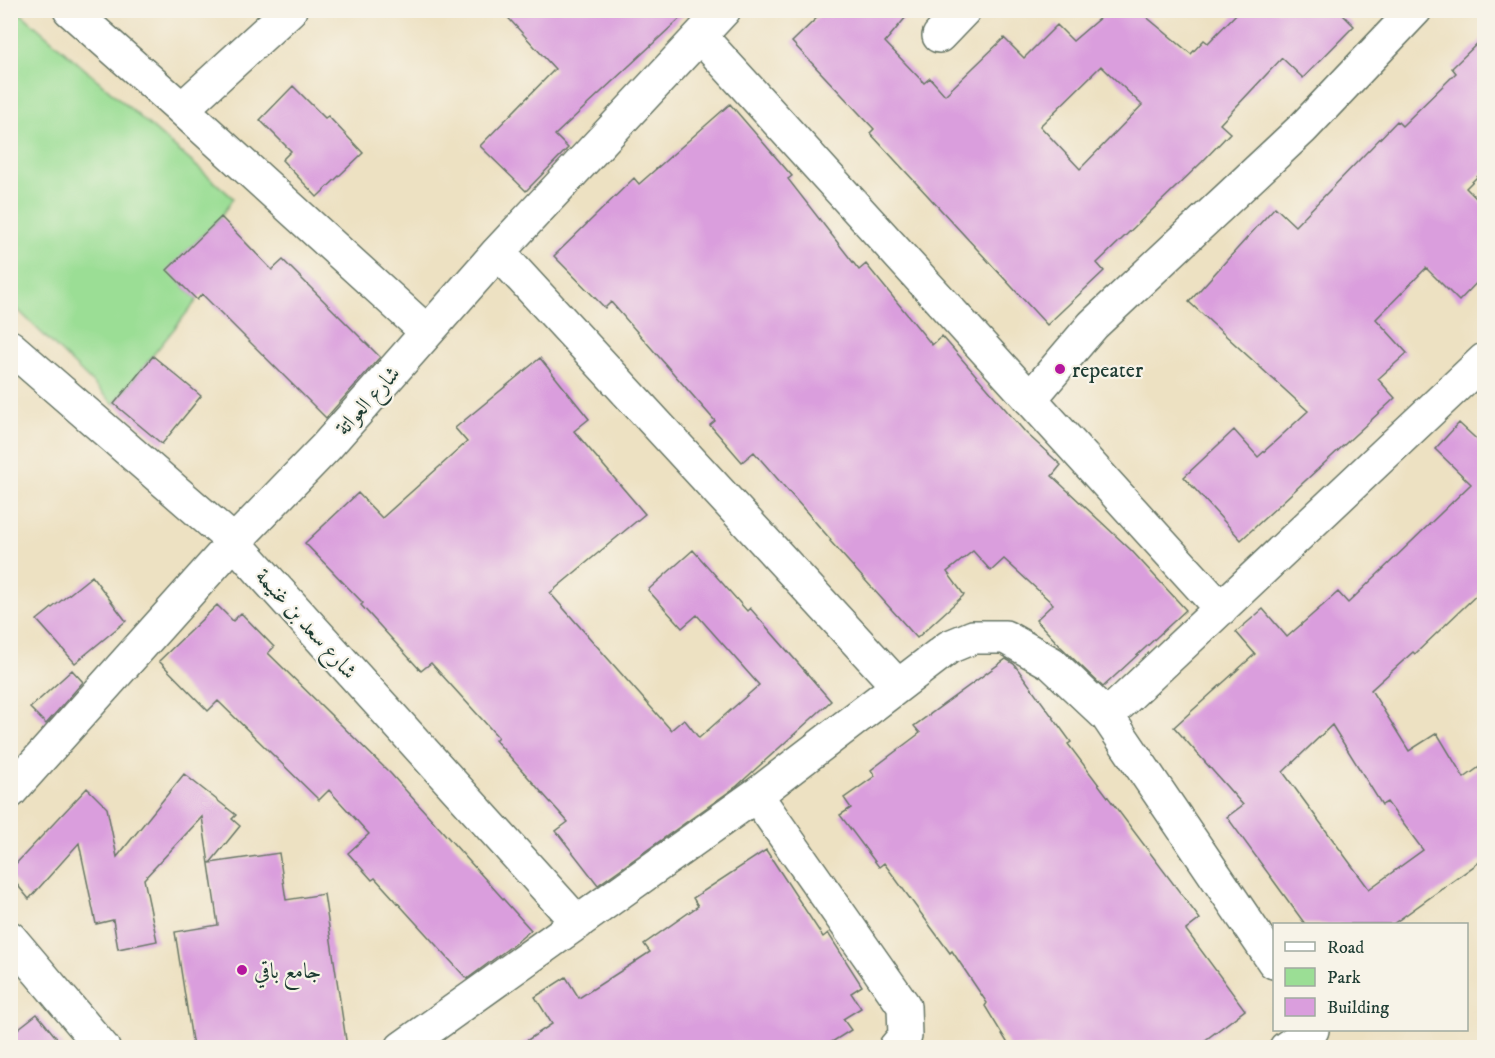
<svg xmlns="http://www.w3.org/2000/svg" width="1495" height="1058" viewBox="0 0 1495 1058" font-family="'IM FELL DW Pica',Amiri,serif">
	<rect width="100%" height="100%" fill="#f7f3e8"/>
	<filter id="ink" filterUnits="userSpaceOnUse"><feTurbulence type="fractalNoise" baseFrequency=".0167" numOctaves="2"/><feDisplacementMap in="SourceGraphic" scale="12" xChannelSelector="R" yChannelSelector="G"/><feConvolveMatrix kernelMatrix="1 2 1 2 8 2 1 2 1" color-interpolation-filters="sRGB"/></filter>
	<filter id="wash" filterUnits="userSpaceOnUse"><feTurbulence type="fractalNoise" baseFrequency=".008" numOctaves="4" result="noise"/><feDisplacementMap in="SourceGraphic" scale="24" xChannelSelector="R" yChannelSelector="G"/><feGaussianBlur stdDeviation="1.35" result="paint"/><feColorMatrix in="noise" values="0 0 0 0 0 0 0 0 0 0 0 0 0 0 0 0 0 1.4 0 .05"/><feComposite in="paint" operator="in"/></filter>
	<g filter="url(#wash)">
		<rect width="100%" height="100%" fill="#ede1c2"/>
		<path fill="#9bde95" stroke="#5d8e64" stroke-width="1.5" d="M 10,11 L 18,11 L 233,198 L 221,217 L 168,270 L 197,300 L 114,404 L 11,303 Z"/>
		<g id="blocks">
			<path fill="#da9edd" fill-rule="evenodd" d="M 501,10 L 689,10 L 555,135 L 568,148 L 526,191 L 480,146 L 555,69 Z
				M 825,10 L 912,10 L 885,42 L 924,83 L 930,78 L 945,95 L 1004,38 L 1024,58 L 1057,25 L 1073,41 L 1109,10 L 1138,10 L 1191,54 L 1204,40 L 1208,43 L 1240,10 L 1338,10 L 1354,26 L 1303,78 L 1282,58 L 1220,124 L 1230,133 L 1202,162 L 1097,263 L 1104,271 L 1047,325 L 870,133 L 874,129 L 792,42 ZM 1101,66 L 1142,105 L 1080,169 L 1040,126 Z
				M 1485,36 L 1485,169 L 1466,188 L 1485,207 L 1485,274 L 1459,301 L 1426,268 L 1376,319 L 1407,353 L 1378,379 L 1395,398 L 1241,540 L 1184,477 L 1234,430 L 1258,457 L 1308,411 L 1189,302 L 1275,207 L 1295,226 L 1397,121 L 1402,126 L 1456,73 L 1452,68 Z
				M 293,86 L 325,118 L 328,116 L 363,153 L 317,197 L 282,160 L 291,151 L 260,120 Z
				M 730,104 L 792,176 L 788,179 L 859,270 L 866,264 L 932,345 L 942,336 L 1026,433 L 1061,465 L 1052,476 L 1131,550 L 1186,610 L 1103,687 L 1061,647 L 1036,620 L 1053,604 L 1004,559 L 991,571 L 973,551 L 947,572 L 964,595 L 917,638 L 830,541 L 831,540 L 754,452 L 742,462 L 710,425 L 715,421 L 611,302 L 605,308 L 554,256 L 634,178 L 639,184 Z
				M 221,217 L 272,270 L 283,260 L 380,357 L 326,418 L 202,294 L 197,300 L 167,270 Z
				M 153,356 L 201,396 L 162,444 L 114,404 Z
				M 540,358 L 589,419 L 574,431 L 645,514 L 550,593 L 671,730 L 684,719 L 699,738 L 759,685 L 697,615 L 682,628 L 648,590 L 693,550 L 747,611 L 750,608 L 831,701 L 737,786 L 598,885 L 556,831 L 568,822 L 495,740 L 498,737 L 431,663 L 421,671 L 361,605 L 363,603 L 305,543 L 358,493 L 382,518 L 467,442 L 455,428 Z
				M 1459,423 L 1485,447 L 1485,587 L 1415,654 L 1413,652 L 1371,690 L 1409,751 L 1437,733 L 1464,778 L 1485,763 L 1485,858 L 1393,924 L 1305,924 L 1227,817 L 1243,805 L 1174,727 L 1255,654 L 1236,632 L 1263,609 L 1287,637 L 1338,592 L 1348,603 L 1471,484 L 1435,449 ZM 1332,725 L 1382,805 L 1387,802 L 1423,850 L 1369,889 L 1283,772 Z
				M 92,576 L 126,621 L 75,663 L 37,620 Z
				M 217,605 L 233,621 L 241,613 L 274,647 L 268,653 L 391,774 L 531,930 L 513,945 L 467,979 L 375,878 L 372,880 L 348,853 L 369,834 L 329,790 L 319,800 L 218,701 L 208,711 L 159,661 Z
				M 1006,659 L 1014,664 L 1071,742 L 1068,744 L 1200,919 L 1186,930 L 1245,1010 L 1196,1047 L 1010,1047 L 985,1006 L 987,1003 L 952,951 L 950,953 L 884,863 L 879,867 L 840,815 L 851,808 L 844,798 L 875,776 L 871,770 L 920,733 L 914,726 Z
				M 72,670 L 83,682 L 46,724 L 30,708 Z
				M 184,774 L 236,815 L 232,819 L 240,826 L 210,863 L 279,853 L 286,900 L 324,894 L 347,1047 L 193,1047 L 175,932 L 218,925 L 202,817 L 144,879 L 157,941 L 118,949 L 113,920 L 96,924 L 79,843 L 29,899 L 10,876 L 10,870 L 87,788 L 107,808 L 117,857 Z
				M 766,850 L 823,937 L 828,933 L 862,986 L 851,993 L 861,1008 L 843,1019 L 851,1030 L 824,1047 L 517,1047 L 552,1024 L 535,997 L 566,977 L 579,998 L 624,969 L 650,952 L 644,944 L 698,906 L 693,898 Z
				M 37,1014 L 64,1047 L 10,1047 L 10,1035 Z"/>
		</g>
	</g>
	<g filter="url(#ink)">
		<use href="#blocks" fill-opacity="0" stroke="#677666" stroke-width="1.5"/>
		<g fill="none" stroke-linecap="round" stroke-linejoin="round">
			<g stroke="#677666" stroke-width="36">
				<path id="minor" d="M 70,10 L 182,109 L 427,332
					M 700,36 L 1221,609
					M 939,36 L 964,10
					M 182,109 L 290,10
					M 498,252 L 898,686
					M 10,347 L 234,542 L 578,923
					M 1030,399 L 1093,325 L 1303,128 L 1415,10
					M 1107,716 L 1484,360
					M 10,792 L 234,542 L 326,447 L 498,252 L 724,10
					M 756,795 L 904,1006 L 905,1036 L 895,1048
					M 10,938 L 103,1048
					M 402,1048 L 756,795 L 949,647 L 973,637 L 1005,637 L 1051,663 L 1107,716 L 1274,962
					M 1286,1048 L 1312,1030"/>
			</g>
			<use href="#minor" stroke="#fff" stroke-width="33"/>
		</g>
	</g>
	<g fill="#b5179e" stroke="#f7f3e8" stroke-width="2">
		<circle cx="1060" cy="369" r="6"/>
		<circle cx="242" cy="970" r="6"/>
	</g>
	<g text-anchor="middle" stroke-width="4.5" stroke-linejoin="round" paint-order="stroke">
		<g font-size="22" fill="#1f3d34" stroke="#f7f3e8" text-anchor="start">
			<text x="1072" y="377">repeater</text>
			<text x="254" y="978">جامع باقي</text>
		</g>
		<g font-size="22" fill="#1f3d34" stroke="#f7f3e8">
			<text transform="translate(367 400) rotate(-48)" y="8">شارع العواتة</text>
			<text transform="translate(307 623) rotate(48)" y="8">شارع سعد بن غنيمة</text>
		</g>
	</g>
	<rect width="1495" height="1058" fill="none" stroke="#f7f3e8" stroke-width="36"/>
	<rect x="1273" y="923" width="195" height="108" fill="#f7f3e8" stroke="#a1aaa0" stroke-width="1.5"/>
	<rect x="1285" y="942" width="30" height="9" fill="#ffffff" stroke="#a1aaa0" stroke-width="1.5"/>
	<text x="1327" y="953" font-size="18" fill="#1f3d34">Road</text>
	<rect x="1285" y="968" width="30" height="18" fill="#9bde95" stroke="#a1aaa0" stroke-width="1.5"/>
	<text x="1327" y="983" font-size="18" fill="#1f3d34">Park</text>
	<rect x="1285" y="998" width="30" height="18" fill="#da9edd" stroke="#a1aaa0" stroke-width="1.5"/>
	<text x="1327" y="1013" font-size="18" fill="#1f3d34">Building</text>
</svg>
